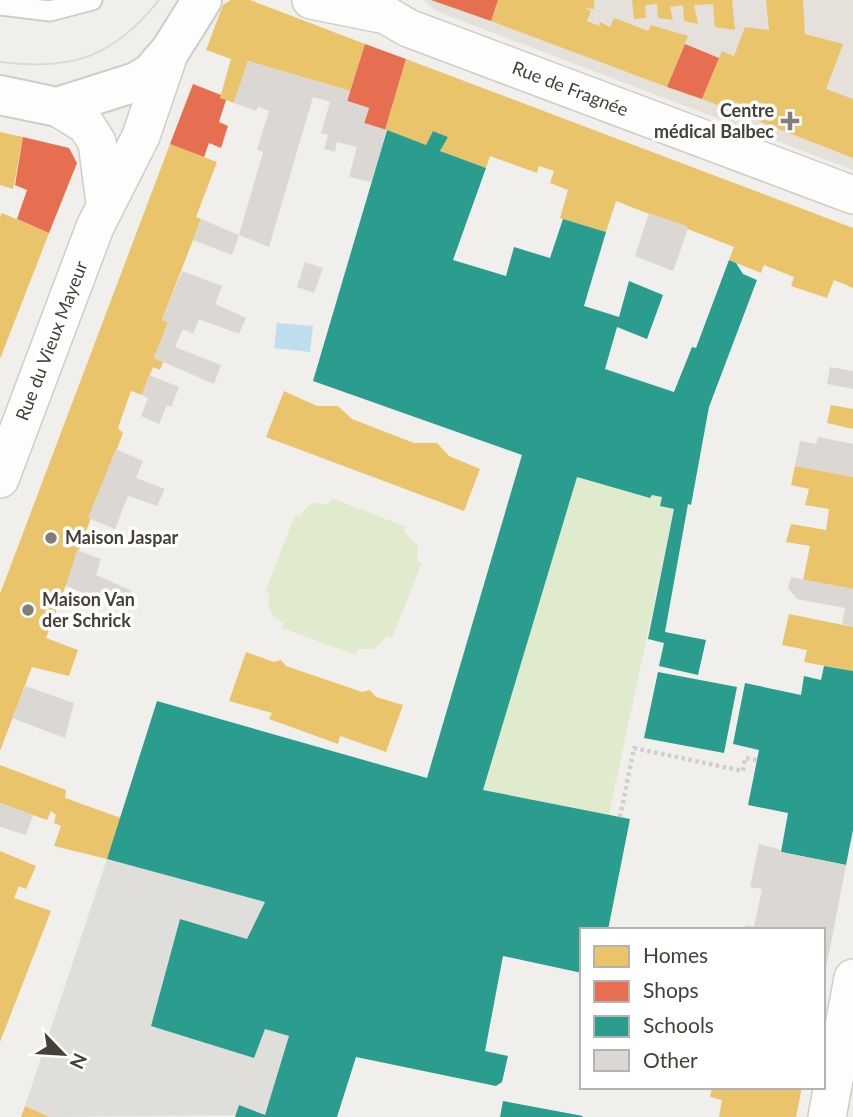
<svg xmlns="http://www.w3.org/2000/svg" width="853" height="1117" viewBox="0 0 853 1117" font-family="Lato,sans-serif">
	<rect width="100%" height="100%" fill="#f1efec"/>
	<path fill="#e5e0d9" d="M 423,0 L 853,0 L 853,170 L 436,11 Z"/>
	<path fill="#e0ebcd" d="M 577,477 L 650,498 L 652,495 L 662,497 L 660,506 L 674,509 L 609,815 L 483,790 Z
		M 332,498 L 406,527 L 404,532 L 418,545 L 417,561 L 422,563 L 392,638 L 387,636 L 374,649 L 358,649 L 356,655 L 282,628 L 284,623 C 272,617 265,607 270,594 L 265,592 L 295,515 L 299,517 L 311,503 L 329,504 Z"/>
	<path fill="#e0dedb" d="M 107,859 L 265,902 L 247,939 L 180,919 L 151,1025 L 253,1058 L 265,1029 L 289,1036 L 265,1115 L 51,1117 L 25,1106 Z"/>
	<path fill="#bddeed" d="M 277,323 L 313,326 L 310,352 L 274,348 Z"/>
	<path fill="#e9c46a" d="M 231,0 L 250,0 L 365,44 L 350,91 L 248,61 L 234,103 L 220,98 L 231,59 L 206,50 L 223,5 Z
		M 498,0 L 594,0 L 594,9 L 585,8 L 591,11 L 587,21 L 599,26 L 600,22 L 610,27 L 614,18 L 648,31 L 651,25 L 688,36 L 667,87 L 491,21 Z
		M 632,0 L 732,0 L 735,30 L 715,27 L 713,4 L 694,5 L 698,24 L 684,21 L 683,5 L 670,7 L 673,20 L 658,18 L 657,4 L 645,5 L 646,18 L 634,19 Z
		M 766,0 L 803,0 L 805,34 L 843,44 L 826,89 L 853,99 L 853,158 L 702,99 L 722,51 L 734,56 L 745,27 L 769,30 Z
		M 406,59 L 853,228 L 853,288 L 834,280 L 827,298 L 791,286 L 794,277 L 764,265 L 761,273 L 729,260 L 734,247 L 616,201 L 606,232 L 563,219 L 560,218 L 568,190 L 550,183 L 554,171 L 539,166 L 537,173 L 490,156 L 486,168 L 440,151 L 448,137 L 433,131 L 426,145 L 385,130 Z
		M 0,132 L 23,137 L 13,189 L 0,185 Z
		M 170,144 L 217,162 L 196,217 L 201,219 L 193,240 L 162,320 L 168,322 L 154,358 L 163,362 L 160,370 L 153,367 L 142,395 L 131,391 L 118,428 L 123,433 L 46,638 L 78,650 L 69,676 L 32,667 L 0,751 L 0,594 Z
		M 2,213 L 49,233 L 0,359 L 0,217 Z
		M 284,391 L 317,406 L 338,406 L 352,419 L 414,443 L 437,443 L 449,456 L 480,469 L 464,511 L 266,437 Z
		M 831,405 L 853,409 L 853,429 L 827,423 Z
		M 795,466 L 853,477 L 853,589 L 803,580 L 810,546 L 786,542 L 791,524 L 826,530 L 829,509 L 805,505 L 809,489 L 791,485 Z
		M 789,614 L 853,627 L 853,671 L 804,662 L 807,650 L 782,645 Z
		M 246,652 L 274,662 L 281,660 L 286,666 L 362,692 L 370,690 L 376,697 L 403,705 L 386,752 L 340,736 L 338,744 L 269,719 L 272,713 L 229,701 Z
		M 0,765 L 66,790 L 65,798 L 121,818 L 107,859 L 54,846 L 61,826 L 54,823 L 56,815 L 51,811 L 47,820 L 0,803 Z
		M 0,851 L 36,866 L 26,889 L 19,886 L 14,898 L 51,911 L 0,1042 Z
		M 712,1087 L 802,1087 L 796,1117 L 719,1117 L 722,1100 L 710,1097 Z
		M 25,1106 L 50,1117 L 21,1117 Z"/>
	<path fill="#e76f51" d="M 431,0 L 498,0 L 491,21 Z
		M 365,44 L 406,59 L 385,130 L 364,123 L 369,108 L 347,101 Z
		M 685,44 L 719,58 L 702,99 L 667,87 Z
		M 193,84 L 221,95 L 220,98 L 226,100 L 219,122 L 228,126 L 221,148 L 209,143 L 204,157 L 170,144 Z
		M 23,137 L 69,148 L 77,163 L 49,233 L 17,219 L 27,190 L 15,185 Z"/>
	<path fill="#2a9d8f" d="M 387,130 L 426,145 L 433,131 L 448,137 L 440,151 L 486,168 L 453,260 L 506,276 L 514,247 L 550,258 L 563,219 L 606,232 L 584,306 L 619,317 L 629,281 L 663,295 L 647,339 L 617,327 L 605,369 L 674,392 L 692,347 L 696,348 L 729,260 L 736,263 L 743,274 L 757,280 L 709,407 L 691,505 L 688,504 L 665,632 L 706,640 L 698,675 L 659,666 L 664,643 L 648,639 L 674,509 L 660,506 L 662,497 L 652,495 L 650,498 L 577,477 L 483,790 L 630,819 L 608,930 L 582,930 L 582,973 L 503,956 L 485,1051 L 508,1056 L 502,1082 L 496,1086 L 356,1057 L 337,1117 L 235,1117 L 239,1105 L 265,1115 L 289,1036 L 265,1029 L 254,1058 L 151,1026 L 180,919 L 247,939 L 265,902 L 107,859 L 157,701 L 427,778 L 522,455 L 313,381 Z
		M 824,666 L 853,671 L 853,830 L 846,865 L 781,852 L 788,813 L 748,805 L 759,750 L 733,744 L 745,683 L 801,695 L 804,676 L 821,680 Z
		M 658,672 L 737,687 L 724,753 L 644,738 Z
		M 503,1101 L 583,1116 L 582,1117 L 500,1117 Z"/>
	<path fill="#dbd8d4" d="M 248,61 L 350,91 L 347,101 L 369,108 L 364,123 L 387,130 L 371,182 L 349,177 L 357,147 L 337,142 L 335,152 L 324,149 L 328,135 L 321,133 L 330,102 L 313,97 L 269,247 L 239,235 L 263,152 L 257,150 L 269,111 L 258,107 L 256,111 L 234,103 Z
		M 649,213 L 687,226 L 688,229 L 673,271 L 635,256 Z
		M 201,219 L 239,235 L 232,255 L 193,240 Z
		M 305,262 L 323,268 L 314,293 L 297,287 Z
		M 182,271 L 222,286 L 215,304 L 246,318 L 239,334 L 199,319 L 193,334 L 183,329 L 175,347 L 221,365 L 214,384 L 154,358 L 168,322 L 162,320 Z
		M 830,367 L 853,371 L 853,389 L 827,384 Z
		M 149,375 L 179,387 L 171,407 L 167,405 L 159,424 L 141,416 L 148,398 L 142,395 Z
		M 818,437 L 853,444 L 853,477 L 795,466 L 800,441 L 816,444 Z
		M 116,449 L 143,461 L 136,478 L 165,489 L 157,506 L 128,496 L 115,529 L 88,518 Z
		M 77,550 L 101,559 L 96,575 L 132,591 L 126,610 L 66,586 Z
		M 791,577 L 853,589 L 853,627 L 842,624 L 845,608 L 797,599 L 788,588 Z
		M 25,686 L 74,703 L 65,738 L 12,718 Z
		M 0,803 L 33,815 L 26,835 L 0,827 Z
		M 759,844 L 779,849 L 781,852 L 846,865 L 825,974 L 823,930 L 744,930 L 745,925 L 754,927 L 762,889 L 750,887 Z"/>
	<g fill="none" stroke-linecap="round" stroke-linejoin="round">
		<g stroke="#cfcdc9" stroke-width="23">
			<path id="service" d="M 0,5 L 50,11 L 92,0"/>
		</g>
		<g stroke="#cfcdc9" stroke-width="40">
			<path id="minor" d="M 311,0 L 386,15
				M 375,0 L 386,15 L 408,28 L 853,195
				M 57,107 L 86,125 L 97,142 L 105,203
				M 0,479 L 95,227 L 141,136 L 170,51
				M 827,1117 L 853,978"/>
		</g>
		<g stroke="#cfcdc9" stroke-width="42">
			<path id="tertiary" d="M 0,95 L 57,107 L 136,82 L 151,73 L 170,51 L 202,0"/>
		</g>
		<path stroke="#d1cfcb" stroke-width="4.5" stroke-dasharray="3.5 3.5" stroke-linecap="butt" d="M 620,817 L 634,748 L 743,771 L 745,758 L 757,760"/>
		<use href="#service" stroke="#fdfdfc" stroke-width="19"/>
		<use href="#minor" stroke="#fdfdfc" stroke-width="37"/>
		<use href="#tertiary" stroke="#fdfdfc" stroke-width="38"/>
		<path stroke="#d9d9d8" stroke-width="2" d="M 0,62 C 71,71 113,58 159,0"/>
	</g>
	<g fill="#827d76" stroke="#fff" stroke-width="2.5">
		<path d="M786.5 110.5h7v7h7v7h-7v7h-7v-7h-7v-7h7z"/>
		<circle cx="51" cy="538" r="7"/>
		<circle cx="28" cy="610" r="7"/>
	</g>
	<g text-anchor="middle" stroke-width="7" stroke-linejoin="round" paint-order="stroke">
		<g font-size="18" fill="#474037" stroke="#fff">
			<text transform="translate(570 89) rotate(21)" y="6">Rue de Fragnée</text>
			<text transform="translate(52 341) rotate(-69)" y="6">Rue du Vieux Mayeur</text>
		</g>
		<g font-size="18" font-weight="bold" fill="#474037" stroke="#fff" text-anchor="start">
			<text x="774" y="117" text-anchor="end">Centre<tspan x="774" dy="21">médical Balbec</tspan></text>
			<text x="65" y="544">Maison Jaspar</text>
			<text x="42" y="606">Maison Van<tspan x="42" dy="21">der Schrick</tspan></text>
		</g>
	</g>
	<rect x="580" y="928" width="245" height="161" fill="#ffffff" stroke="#b5b3af" stroke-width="2"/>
	<rect x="594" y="946" width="35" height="21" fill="#e9c46a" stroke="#b5b3af" stroke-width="2"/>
	<text x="643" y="963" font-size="21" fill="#474037">Homes</text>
	<rect x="594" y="981" width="35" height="21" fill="#e76f51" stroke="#b5b3af" stroke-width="2"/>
	<text x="643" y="998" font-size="21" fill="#474037">Shops</text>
	<rect x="594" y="1016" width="35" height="21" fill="#2a9d8f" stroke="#b5b3af" stroke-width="2"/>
	<text x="643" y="1033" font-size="21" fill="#474037">Schools</text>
	<rect x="594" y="1050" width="35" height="21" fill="#dbd8d4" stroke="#b5b3af" stroke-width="2"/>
	<text x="643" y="1068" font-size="21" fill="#474037">Other</text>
	<g transform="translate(63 1054) rotate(115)" stroke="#ffffff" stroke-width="5" paint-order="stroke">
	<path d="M0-5L12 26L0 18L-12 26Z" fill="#474037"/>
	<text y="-10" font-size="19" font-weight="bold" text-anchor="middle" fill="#474037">N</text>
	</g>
</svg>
